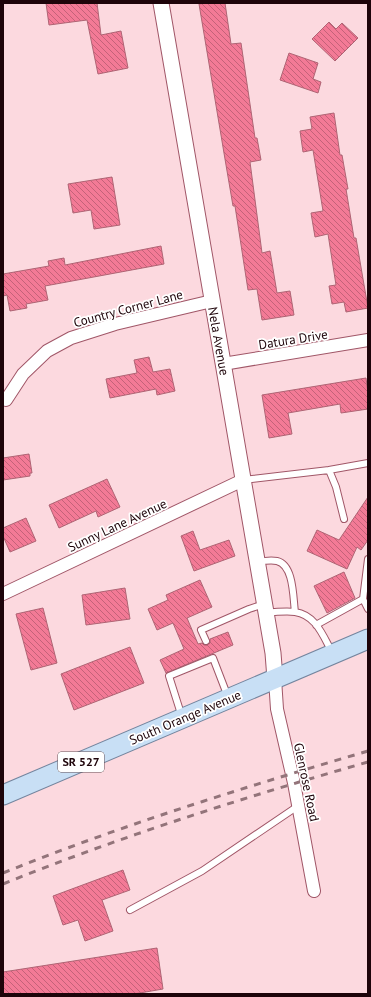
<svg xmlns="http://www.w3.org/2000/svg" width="371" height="997" viewBox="0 0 371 997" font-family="'PT Sans',sans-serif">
	<defs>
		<pattern id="building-back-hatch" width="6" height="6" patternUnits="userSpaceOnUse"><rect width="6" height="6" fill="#f37a96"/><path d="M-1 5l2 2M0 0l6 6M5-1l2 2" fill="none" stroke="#c46279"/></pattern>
	</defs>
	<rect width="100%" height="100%" fill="#fcd9df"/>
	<path fill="url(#building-back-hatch)" stroke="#af6474" d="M 46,3 L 97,3 L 101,35 L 121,31 L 128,68 L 98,74 L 87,20 L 49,25 Z
		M 206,3 L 225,3 L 231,44 L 241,43 L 255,138 L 257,138 L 261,160 L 250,162 L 262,253 L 270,251 L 277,293 L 290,291 L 294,315 L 262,320 L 257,289 L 248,290 L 235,206 L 233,206 L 226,165 L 199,4 Z
		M 329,22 L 336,29 L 342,23 L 358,38 L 335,61 L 312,39 Z
		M 289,53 L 318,63 L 313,79 L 321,82 L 318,93 L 280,80 Z
		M 334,113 L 340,155 L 342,155 L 348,189 L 346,189 L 354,238 L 356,238 L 368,308 L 346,312 L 344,302 L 332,304 L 329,286 L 336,285 L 328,234 L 315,237 L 311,213 L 323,211 L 313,150 L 303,152 L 300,131 L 312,129 L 310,117 Z
		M 112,177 L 120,225 L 94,229 L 91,210 L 73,213 L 68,184 Z
		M 161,246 L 164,264 L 45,286 L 48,300 L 26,304 L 27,308 L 10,311 L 7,295 L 3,296 L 3,274 L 49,266 L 48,261 L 64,258 L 65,265 Z
		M 149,357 L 153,372 L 170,369 L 175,391 L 157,395 L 156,389 L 110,398 L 106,379 L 137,373 L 134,360 Z
		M 366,378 L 368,393 L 368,409 L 341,413 L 340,404 L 288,413 L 292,434 L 269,438 L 262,395 Z
		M 29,454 L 32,473 L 30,473 L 30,476 L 3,480 L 3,458 Z
		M 107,479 L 120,507 L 98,517 L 96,511 L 59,528 L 49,505 Z
		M 368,497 L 368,540 L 361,550 L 357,547 L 347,569 L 307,551 L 317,530 L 339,540 Z
		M 26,518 L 36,541 L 10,552 L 3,536 L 3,528 Z
		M 193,531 L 200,550 L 229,540 L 235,556 L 194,571 L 181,536 Z
		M 344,572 L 355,598 L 327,613 L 314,586 Z
		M 200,580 L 212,607 L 187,618 L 198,644 L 202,643 L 204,645 L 207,645 L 210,643 L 210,639 L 228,632 L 233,645 L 166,673 L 160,660 L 184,649 L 173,623 L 157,630 L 148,609 L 168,600 L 166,595 Z
		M 125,588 L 130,619 L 86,625 L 82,595 Z
		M 43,608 L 57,663 L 31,670 L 16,614 Z
		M 130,647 L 144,683 L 74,710 L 61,674 Z
		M 123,870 L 130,890 L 102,900 L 113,931 L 85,941 L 78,920 L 63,925 L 53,896 Z
		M 157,948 L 163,989 L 134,994 L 3,994 L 3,972 Z"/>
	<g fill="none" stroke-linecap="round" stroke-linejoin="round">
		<g stroke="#a05667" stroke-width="8">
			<path id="service" d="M 329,470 L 368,463
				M 244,480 L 329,470 L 336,487 L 344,519
				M 258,562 C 263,561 272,560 277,561 C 294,565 293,598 295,612
				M 363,599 L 368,559
				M 266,613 C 275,612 286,611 295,612 C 316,615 323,636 332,652
				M 316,625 L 363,599 L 368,609
				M 206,641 L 201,630 L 249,609 L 264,604
				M 182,717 L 169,676 L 213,658 L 228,697
				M 130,910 L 202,871 L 298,806"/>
		</g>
		<g stroke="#a05667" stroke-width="14">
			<path id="minor" d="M 223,364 L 368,340
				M 6,400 L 23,374 L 47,351 L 71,338 L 115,324 L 212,301
				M 3,594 L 243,480
				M 275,679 L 277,709 L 294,783 L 314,891"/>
		</g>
		<g stroke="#a05667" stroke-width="17">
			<path id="tertiary" d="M 161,3 L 273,653 L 275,679"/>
		</g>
		<g stroke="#74859e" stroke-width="21">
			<path id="primary" d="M 3,795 L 368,639"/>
		</g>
		<use href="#service" stroke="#fff" stroke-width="6"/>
		<use href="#minor" stroke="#fff" stroke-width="12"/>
		<use href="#tertiary" stroke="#fff" stroke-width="15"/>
		<use href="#primary" stroke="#c8dff5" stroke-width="19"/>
		<path stroke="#93747a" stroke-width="3" stroke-dasharray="7 7" stroke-linecap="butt" d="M 3,873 C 122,825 245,787 368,751
			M 3,884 C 122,836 245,797 368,762"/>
	</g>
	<g text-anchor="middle" stroke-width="3.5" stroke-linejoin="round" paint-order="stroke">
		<rect fill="#fff" stroke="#624f54" stroke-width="1" x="58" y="752" width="46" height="20" rx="3"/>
		<g font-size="12" font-weight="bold" fill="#1e040a">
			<text x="81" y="766">SR 527</text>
		</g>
		<g font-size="13" fill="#1e040a" stroke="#fff">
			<text transform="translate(128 308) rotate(-15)" y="5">Country Corner Lane</text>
			<text transform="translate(293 339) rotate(-9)" y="5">Datura Drive</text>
			<text transform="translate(219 341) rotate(80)" y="5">Nela Avenue</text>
			<text transform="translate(117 525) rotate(-25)" y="5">Sunny Lane Avenue</text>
			<text transform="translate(185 717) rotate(-23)" y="5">South Orange Avenue</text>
			<text transform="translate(307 782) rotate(78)" y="5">Glenrose Road</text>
		</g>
	</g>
	<rect width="371" height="997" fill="none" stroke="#1e040a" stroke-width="8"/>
</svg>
